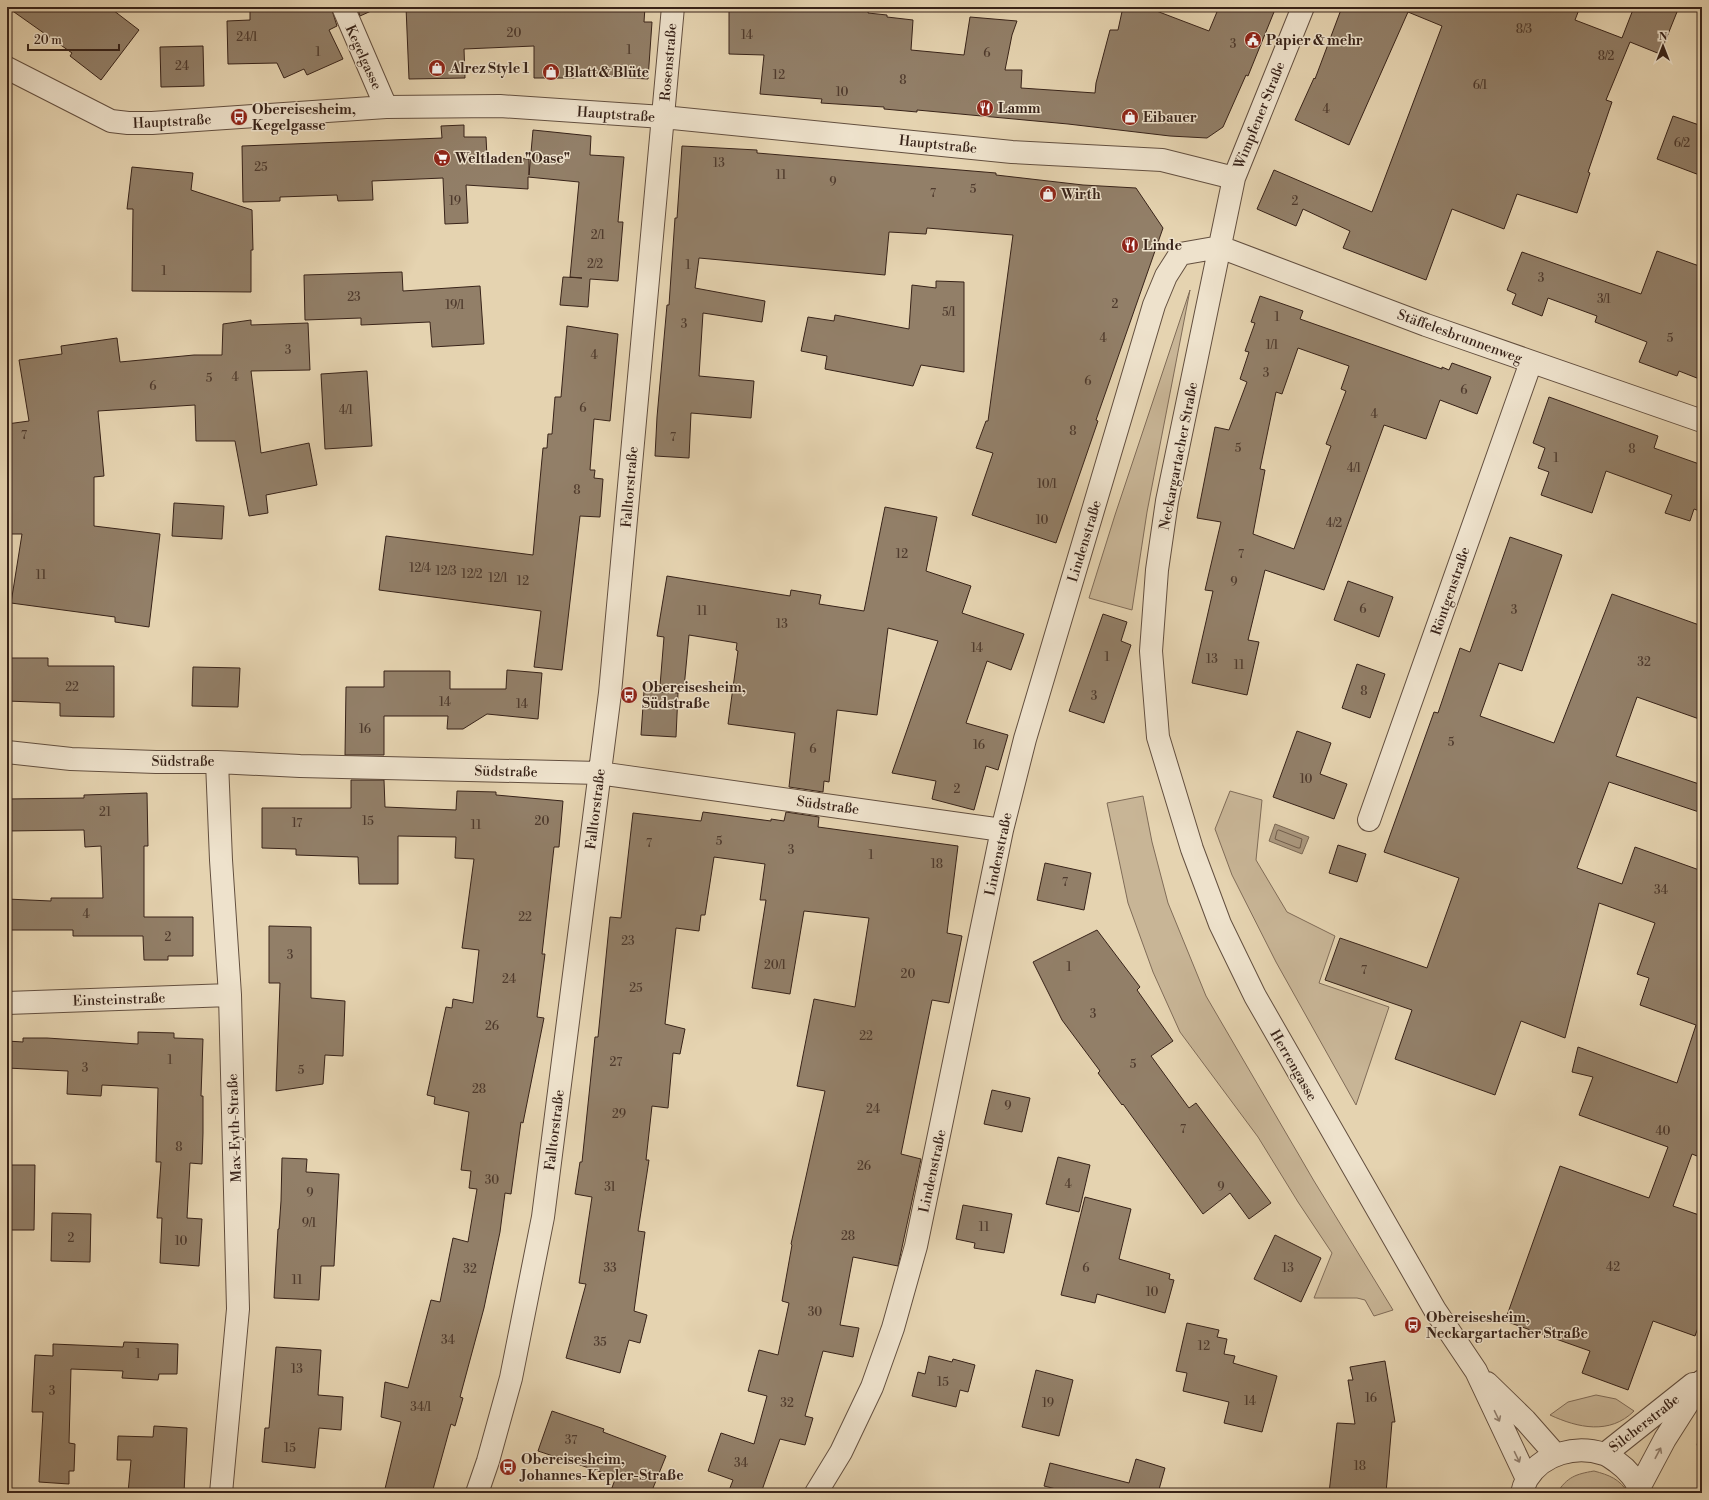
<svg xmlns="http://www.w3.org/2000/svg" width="1709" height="1500" viewBox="0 0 1709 1500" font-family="'Libre Bodoni',serif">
	<rect width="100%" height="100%" fill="#e5d3b0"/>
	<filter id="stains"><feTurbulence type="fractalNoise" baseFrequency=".005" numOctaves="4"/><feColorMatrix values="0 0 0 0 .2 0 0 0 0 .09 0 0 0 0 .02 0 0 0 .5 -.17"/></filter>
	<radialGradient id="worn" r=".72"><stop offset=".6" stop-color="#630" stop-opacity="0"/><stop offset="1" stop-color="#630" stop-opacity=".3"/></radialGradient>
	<path fill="#c8b596" stroke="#806c58" d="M 1190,290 L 1147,512 L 1132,610 L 1089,598 L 1115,515 Z
		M 1230,791 L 1262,800 L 1256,860 L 1287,912 L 1335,936 L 1319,983 L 1389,1007 L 1356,1105 L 1276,962 L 1232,875 L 1215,829 Z
		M 1143,796 L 1152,842 L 1168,903 L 1206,996 L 1314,1181 L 1393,1310 L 1374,1316 L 1365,1300 L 1357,1298 L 1314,1298 L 1332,1253 L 1298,1202 L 1258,1137 L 1180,1032 L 1153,972 L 1128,903 L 1107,803 Z
		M 1596,1395 L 1616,1399 L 1634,1411 C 1610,1435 1578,1428 1550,1415 L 1568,1402 Z
		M 1702,1437 L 1702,1463 L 1697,1444 Z
		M 1594,1471 C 1609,1475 1620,1479 1628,1493 L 1557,1493 C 1567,1477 1576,1474 1594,1471 Z"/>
	<path fill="#aa977d" stroke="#7c6955" d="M 1275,824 L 1309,837 L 1302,854 L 1269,841 Z"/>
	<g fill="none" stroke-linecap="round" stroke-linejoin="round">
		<path stroke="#715d4b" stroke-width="1" d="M 1279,830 L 1302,839 L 1300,848 L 1298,848 L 1275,839 L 1277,831 Z"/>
	</g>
	<path fill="#927f68" stroke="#382319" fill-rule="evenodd" d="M 7,7 L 109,7 L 139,30 L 101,80 L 70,56 L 72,53 Z
		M 250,7 L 331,7 L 337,26 L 329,30 L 343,59 L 307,75 L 304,69 L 284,78 L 277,63 L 228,64 L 227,21 L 250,20 Z
		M 357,7 L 380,7 L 360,16 Z
		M 406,7 L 645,7 L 644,22 L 652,22 L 648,79 L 576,75 L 576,78 L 534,78 L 534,46 L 464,49 L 465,78 L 409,79 Z
		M 729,7 L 869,7 L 868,13 L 887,15 L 887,17 L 913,20 L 911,50 L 964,55 L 970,17 L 1017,21 L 1012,35 L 1005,70 L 1022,70 L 1021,88 L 1095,93 L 1096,83 L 1110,30 L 1118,30 L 1123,7 L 1146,7 L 1209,31 L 1219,7 L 1276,7 L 1248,76 L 1246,75 L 1223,127 L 1207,138 L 1170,136 L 1068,124 L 917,110 L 917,112 L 884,109 L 884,107 L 821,103 L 822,99 L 760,94 L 764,55 L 729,54 Z
		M 1342,7 L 1580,7 L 1575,20 L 1622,38 L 1634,7 L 1679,7 L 1660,54 L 1630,42 L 1606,100 L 1612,102 L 1588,172 L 1590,173 L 1577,213 L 1517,194 L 1504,229 L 1452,209 L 1426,280 L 1343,248 L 1350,231 L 1303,209 L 1296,226 L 1257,209 L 1274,170 L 1372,212 L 1442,26 L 1408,12 L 1349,145 L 1295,120 L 1314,78 L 1315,79 Z
		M 203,46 L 204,86 L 161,87 L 160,47 Z
		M 1673,116 L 1702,126 L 1702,176 L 1657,159 Z
		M 464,125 L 464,137 L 486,137 L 487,157 L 529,159 L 529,175 L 533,130 L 591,136 L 590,155 L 624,157 L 618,222 L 623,222 L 618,281 L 590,279 L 588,307 L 560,305 L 563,277 L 582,278 L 570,277 L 579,182 L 528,177 L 528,189 L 466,185 L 468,223 L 445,224 L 443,178 L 372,181 L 373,200 L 338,201 L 337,195 L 280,197 L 280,201 L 243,202 L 242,146 L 442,138 L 441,126 Z
		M 682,146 L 757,150 L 757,153 L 996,173 L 996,175 L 1083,185 L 1136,188 L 1163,228 L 1096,420 L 1098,421 L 1056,543 L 972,515 L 993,453 L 976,448 L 986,421 L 988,421 L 1013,235 L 927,228 L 926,234 L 889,232 L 885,275 L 699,258 L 695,288 L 765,301 L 762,322 L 703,313 L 699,376 L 754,381 L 751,418 L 691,413 L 689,458 L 655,456 L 657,417 L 667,305 L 669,305 L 675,218 L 677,218 Z
		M 132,167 L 193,173 L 191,190 L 252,210 L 253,250 L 251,250 L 251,292 L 132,291 L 133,209 L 127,209 Z
		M 1657,251 L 1702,267 L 1702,380 L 1679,371 L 1677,376 L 1639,362 L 1647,342 L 1595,322 L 1597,316 L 1548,298 L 1542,316 L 1512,304 L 1516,294 L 1507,290 L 1522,252 L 1641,294 Z
		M 402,272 L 403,291 L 480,286 L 484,344 L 432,347 L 430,322 L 361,325 L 361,318 L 305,320 L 304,275 Z
		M 936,281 L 964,282 L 964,372 L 921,365 L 913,386 L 825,369 L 827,356 L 801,351 L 808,317 L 834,321 L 835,315 L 909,329 L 912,285 L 936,288 Z
		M 1260,296 L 1303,311 L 1300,319 L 1442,369 L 1442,367 L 1449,370 L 1452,363 L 1491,377 L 1477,414 L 1440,400 L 1426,439 L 1384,425 L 1324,590 L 1265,570 L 1248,640 L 1259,642 L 1247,695 L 1192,683 L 1213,591 L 1205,590 L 1221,522 L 1197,518 L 1215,427 L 1229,430 L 1247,382 L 1240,379 L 1249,352 L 1245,351 L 1255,323 L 1251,322 ZM 1298,348 L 1349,366 L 1341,389 L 1346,391 L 1326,444 L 1331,446 L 1294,549 L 1253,534 L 1265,470 L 1260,469 L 1276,392 L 1282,394 Z
		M 251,320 L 251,325 L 308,323 L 310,370 L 251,371 L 261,453 L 309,443 L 317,485 L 266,495 L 268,513 L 249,516 L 235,441 L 196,441 L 195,405 L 98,411 L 104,476 L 94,477 L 94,526 L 160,534 L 149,627 L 115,622 L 115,617 L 11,603 L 22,534 L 7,534 L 7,424 L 29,421 L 19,360 L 62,354 L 61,346 L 117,338 L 120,362 L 194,355 L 222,355 L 223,324 Z
		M 567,326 L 618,334 L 610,421 L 594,419 L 590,470 L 595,470 L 594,478 L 603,479 L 600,517 L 580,516 L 562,670 L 534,667 L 541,611 L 379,590 L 386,536 L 533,555 L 543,448 L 547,448 L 548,434 L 552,434 L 555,397 L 561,397 Z
		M 367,371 L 372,446 L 325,449 L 321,374 Z
		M 1549,397 L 1658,436 L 1654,448 L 1702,465 L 1702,512 L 1694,509 L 1690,521 L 1665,513 L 1672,495 L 1606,471 L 1592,513 L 1541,495 L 1549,472 L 1538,468 L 1545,448 L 1533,443 Z
		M 174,503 L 224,506 L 222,539 L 172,536 Z
		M 885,507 L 937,517 L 926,571 L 971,586 L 962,613 L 1024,634 L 1011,670 L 987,661 L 966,723 L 1008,735 L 998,770 L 986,766 L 974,810 L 932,799 L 936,781 L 892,773 L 938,641 L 888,628 L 877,715 L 837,710 L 829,782 L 824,781 L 823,792 L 789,787 L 795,733 L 728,724 L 738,651 L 736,650 L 737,643 L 689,635 L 684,688 L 660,686 L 664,637 L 657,636 L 667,576 L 790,596 L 791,590 L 821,595 L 819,604 L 864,611 Z
		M 1510,537 L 1562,555 L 1522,671 L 1499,663 L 1480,716 L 1554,743 L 1612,594 L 1702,626 L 1702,720 L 1637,697 L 1616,756 L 1702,785 L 1702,813 L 1609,782 L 1577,868 L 1622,884 L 1635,847 L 1702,871 L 1702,1158 L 1692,1154 L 1673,1206 L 1702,1216 L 1702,1317 L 1695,1336 L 1653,1321 L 1628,1390 L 1582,1373 L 1590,1351 L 1505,1321 L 1560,1166 L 1649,1198 L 1668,1147 L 1579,1115 L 1593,1077 L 1572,1072 L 1578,1047 L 1677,1083 L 1696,1025 L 1640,1005 L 1649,978 L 1637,974 L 1655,923 L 1599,903 L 1565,1038 L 1521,1021 L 1495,1095 L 1395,1059 L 1412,1010 L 1325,980 L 1340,938 L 1427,968 L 1459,878 L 1384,852 L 1434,712 L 1438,713 L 1460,648 L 1470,652 Z
		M 1348,581 L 1393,597 L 1379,637 L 1334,620 Z
		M 1103,614 L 1127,622 L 1121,641 L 1131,645 L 1104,723 L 1069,711 Z
		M 7,658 L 48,658 L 48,666 L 114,666 L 114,717 L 60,716 L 60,703 L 7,701 Z
		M 1357,664 L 1385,674 L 1370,718 L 1342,708 Z
		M 193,667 L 240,668 L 238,707 L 192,706 Z
		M 507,670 L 542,673 L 538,719 L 487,714 L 463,729 L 447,729 L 448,716 L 384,716 L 384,755 L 345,755 L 346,687 L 384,687 L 384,671 L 450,671 L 450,689 L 506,689 Z
		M 644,691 L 678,693 L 676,737 L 641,735 Z
		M 1297,731 L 1331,743 L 1320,774 L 1347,784 L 1334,819 L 1273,797 Z
		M 351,780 L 384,780 L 385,807 L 456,810 L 457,791 L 496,792 L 496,795 L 563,801 L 559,847 L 554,847 L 542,954 L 545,954 L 537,1017 L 544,1018 L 523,1123 L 521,1122 L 511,1194 L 505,1193 L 500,1232 L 484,1308 L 460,1397 L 463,1398 L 455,1426 L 451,1424 L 432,1493 L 384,1493 L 401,1422 L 381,1417 L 385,1382 L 408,1388 L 431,1300 L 440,1302 L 453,1238 L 468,1242 L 477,1189 L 469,1188 L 471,1171 L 461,1170 L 469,1112 L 434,1104 L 435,1097 L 427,1095 L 446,1007 L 452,1008 L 453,999 L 473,1003 L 479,950 L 462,948 L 474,859 L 455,858 L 456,837 L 398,836 L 398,884 L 359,884 L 358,857 L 296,855 L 296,849 L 262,848 L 262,808 L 351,808 Z
		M 147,793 L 148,846 L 144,846 L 144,917 L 193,917 L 193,956 L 168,956 L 168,960 L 144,960 L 143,936 L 73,936 L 73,930 L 7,930 L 7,899 L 51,901 L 51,898 L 103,898 L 101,846 L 85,847 L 84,830 L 7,831 L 7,799 L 84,798 L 84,795 Z
		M 703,812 L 771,821 L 771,819 L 784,821 L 786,812 L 819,817 L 818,827 L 958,846 L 947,933 L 962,936 L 949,1003 L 932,1000 L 901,1154 L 921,1159 L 898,1266 L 853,1257 L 840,1325 L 859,1328 L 853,1357 L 823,1351 L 805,1416 L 813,1418 L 805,1445 L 780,1439 L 761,1493 L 728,1493 L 733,1480 L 708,1471 L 721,1433 L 754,1444 L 767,1396 L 748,1391 L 759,1350 L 778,1355 L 789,1303 L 782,1301 L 792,1245 L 791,1244 L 825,1091 L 797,1086 L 814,999 L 855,1007 L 869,918 L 804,911 L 790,994 L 752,988 L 766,900 L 760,900 L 765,864 L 714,857 L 705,915 L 701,915 L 699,931 L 676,928 L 665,1024 L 685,1029 L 680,1054 L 673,1053 L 668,1108 L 652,1106 L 646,1160 L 649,1160 L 638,1231 L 645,1232 L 634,1311 L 647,1315 L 640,1343 L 629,1340 L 620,1373 L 566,1358 L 586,1284 L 579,1283 L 592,1197 L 575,1194 L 580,1162 L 582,1162 L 595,1037 L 598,1037 L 610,917 L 621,918 L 633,813 L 701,821 Z
		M 1338,845 L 1366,854 L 1357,882 L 1329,873 Z
		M 1045,863 L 1091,873 L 1084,910 L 1037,900 Z
		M 269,926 L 311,927 L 311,998 L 345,1001 L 343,1056 L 325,1055 L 323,1084 L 276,1091 L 280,983 L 269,983 Z
		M 1097,930 L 1140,987 L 1137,990 L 1173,1041 L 1151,1056 L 1189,1108 L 1196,1103 L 1271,1203 L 1249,1219 L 1230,1193 L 1203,1214 L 1123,1104 L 1122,1105 L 1098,1073 L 1100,1071 L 1062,1020 L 1033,962 Z
		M 138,1032 L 174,1033 L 174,1038 L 203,1039 L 201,1096 L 203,1096 L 203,1133 L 202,1164 L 190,1163 L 187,1218 L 202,1219 L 199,1266 L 160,1263 L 162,1218 L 157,1218 L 161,1162 L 156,1162 L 158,1088 L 102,1085 L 101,1096 L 67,1094 L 68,1071 L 7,1068 L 7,1041 L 23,1042 L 23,1038 L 47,1038 L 138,1044 Z
		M 992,1090 L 1030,1098 L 1022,1132 L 984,1124 Z
		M 1058,1157 L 1090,1165 L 1079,1212 L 1046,1204 Z
		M 282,1158 L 307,1159 L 306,1172 L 339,1174 L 334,1266 L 321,1266 L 319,1300 L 274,1298 L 278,1229 L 279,1229 L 281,1201 Z
		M 7,1165 L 35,1165 L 34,1230 L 7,1230 Z
		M 1085,1197 L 1131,1209 L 1119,1259 L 1170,1274 L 1169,1279 L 1174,1280 L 1165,1313 L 1097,1294 L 1095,1303 L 1061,1295 Z
		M 963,1205 L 1012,1214 L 1004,1253 L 974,1248 L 975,1243 L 956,1239 Z
		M 52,1213 L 91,1214 L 90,1262 L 51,1261 Z
		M 1275,1235 L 1321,1258 L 1301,1302 L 1254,1279 Z
		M 1187,1323 L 1219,1330 L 1217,1337 L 1227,1339 L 1224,1354 L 1235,1356 L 1233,1363 L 1277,1376 L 1262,1432 L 1224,1423 L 1229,1402 L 1183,1391 L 1187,1373 L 1176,1371 Z
		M 124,1342 L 178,1344 L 177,1374 L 159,1374 L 158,1380 L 122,1378 L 123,1371 L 71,1369 L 69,1443 L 75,1444 L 74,1471 L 69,1471 L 69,1484 L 39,1482 L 43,1412 L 32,1412 L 35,1355 L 53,1356 L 53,1344 L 123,1347 Z
		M 276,1347 L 321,1350 L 318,1395 L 343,1397 L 341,1430 L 319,1428 L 315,1468 L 262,1462 L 265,1428 L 269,1428 Z
		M 929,1356 L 952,1362 L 953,1359 L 975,1365 L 968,1392 L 960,1390 L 956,1407 L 912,1396 L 918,1372 L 925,1374 Z
		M 1385,1361 L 1395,1422 L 1392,1422 L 1386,1493 L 1329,1493 L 1337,1423 L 1355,1424 L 1348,1380 L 1353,1380 L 1350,1367 Z
		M 1036,1370 L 1073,1380 L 1059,1436 L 1022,1427 Z
		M 552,1411 L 604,1429 L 603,1432 L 666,1456 L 651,1493 L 610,1493 L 616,1477 L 538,1451 Z
		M 154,1426 L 187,1428 L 184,1493 L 128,1493 L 131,1460 L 117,1460 L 118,1436 L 153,1437 Z
		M 1136,1459 L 1165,1468 L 1158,1493 L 1055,1493 L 1056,1489 L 1044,1486 L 1050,1463 L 1129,1483 Z"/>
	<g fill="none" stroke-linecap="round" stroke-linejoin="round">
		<g stroke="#634f3f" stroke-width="24">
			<path id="minor" d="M 343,7 L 386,107
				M 1303,7 L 1234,178 L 1167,501 L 1157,570 L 1151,651 L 1158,737 L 1192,849 L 1220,924 L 1255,996 L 1435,1310 L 1476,1371 L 1527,1479
				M 7,68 L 111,121 L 128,123 L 152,123 L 386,107 L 500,106 L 663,117 L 1012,152 L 1162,160 L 1234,178
				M 7,752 L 71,759 L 156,762 L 217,762 L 300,766 L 599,773 L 1002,830
				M 217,762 L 221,860 L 230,995 L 238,1309 L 221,1493
				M 1369,820 L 1531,362
				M 7,1003 L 230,995
				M 1487,1383 L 1525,1420 L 1555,1454
				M 1605,1454 L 1693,1384
				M 1639,1488 L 1665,1439 L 1702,1381
				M 477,1493 L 488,1461 L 511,1378 L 543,1217 L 610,693 L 673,7
				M 816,1493 L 841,1452 L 872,1387 L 893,1328 L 916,1246 L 1002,830 L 1025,739 L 1154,305 L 1166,276 L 1180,254 L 1220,247 L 1426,325 L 1702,421
				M 1522,1493 C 1523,1488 1525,1483 1527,1479 C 1543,1453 1576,1445 1604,1454 C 1608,1455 1613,1459 1617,1462 C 1627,1469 1638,1481 1640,1493"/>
		</g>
		<use href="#minor" stroke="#eee2cc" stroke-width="22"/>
	</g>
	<defs><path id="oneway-shaft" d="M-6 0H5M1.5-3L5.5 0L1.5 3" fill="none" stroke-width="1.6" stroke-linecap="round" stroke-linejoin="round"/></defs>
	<g stroke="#938272">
		<use href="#oneway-shaft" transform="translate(1497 1416) rotate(64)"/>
		<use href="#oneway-shaft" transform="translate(1658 1453) rotate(-62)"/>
		<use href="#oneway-shaft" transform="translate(1517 1457) rotate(64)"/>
	</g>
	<defs>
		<g id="civic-disc" transform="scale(0.9)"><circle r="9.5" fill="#8f2418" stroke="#eee2cc"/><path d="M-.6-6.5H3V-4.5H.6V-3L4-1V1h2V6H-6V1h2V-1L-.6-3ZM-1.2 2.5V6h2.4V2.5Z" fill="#fff"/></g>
		<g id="shop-disc" transform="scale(0.9)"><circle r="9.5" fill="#8f2418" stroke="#eee2cc"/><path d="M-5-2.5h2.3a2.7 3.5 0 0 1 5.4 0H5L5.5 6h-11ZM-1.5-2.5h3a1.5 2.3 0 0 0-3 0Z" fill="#fff"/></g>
		<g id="restaurant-disc" transform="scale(0.9)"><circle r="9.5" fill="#8f2418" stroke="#eee2cc"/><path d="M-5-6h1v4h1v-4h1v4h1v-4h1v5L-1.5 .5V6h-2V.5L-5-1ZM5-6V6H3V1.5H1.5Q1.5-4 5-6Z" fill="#fff"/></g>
		<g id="bus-disc" transform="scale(0.9)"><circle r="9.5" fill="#8f2418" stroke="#eee2cc"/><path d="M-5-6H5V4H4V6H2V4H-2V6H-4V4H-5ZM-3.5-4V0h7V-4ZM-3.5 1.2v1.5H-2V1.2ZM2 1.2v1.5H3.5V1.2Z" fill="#fff"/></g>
		<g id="supermarket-disc" transform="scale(0.9)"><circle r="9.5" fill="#8f2418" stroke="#eee2cc"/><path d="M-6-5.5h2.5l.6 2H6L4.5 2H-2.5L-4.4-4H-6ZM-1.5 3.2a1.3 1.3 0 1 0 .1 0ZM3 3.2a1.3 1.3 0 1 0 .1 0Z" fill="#fff"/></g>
	</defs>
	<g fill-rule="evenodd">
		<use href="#civic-disc" x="1253" y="40"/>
		<use href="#shop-disc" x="437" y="68"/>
		<use href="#shop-disc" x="551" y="72"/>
		<use href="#restaurant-disc" x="985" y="108"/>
		<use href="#bus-disc" x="239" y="117"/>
		<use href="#shop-disc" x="1130" y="117"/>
		<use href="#supermarket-disc" x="442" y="158"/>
		<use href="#shop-disc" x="1048" y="194"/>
		<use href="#restaurant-disc" x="1130" y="245"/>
		<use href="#bus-disc" x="629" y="695"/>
		<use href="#bus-disc" x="1413" y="1325"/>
		<use href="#bus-disc" x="508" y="1467"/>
	</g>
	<g text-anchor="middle" stroke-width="3" stroke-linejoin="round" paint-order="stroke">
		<g font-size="12" fill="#4e3a2d">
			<text x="1524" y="33">8/3</text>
			<text x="514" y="37">20</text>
			<text x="747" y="39">14</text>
			<text x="247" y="41">24/1</text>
			<text x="1233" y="48">3</text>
			<text x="629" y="54">1</text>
			<text x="318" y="56">1</text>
			<text x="987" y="57">6</text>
			<text x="1606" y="60">8/2</text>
			<text x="182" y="70">24</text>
			<text x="779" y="79">12</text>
			<text x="903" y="84">8</text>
			<text x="1480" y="89">6/1</text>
			<text x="842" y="96">10</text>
			<text x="1326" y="113">4</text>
			<text x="1682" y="147">6/2</text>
			<text x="719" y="167">13</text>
			<text x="261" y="171">25</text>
			<text x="781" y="179">11</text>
			<text x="833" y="186">9</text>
			<text x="973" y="193">5</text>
			<text x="933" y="197">7</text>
			<text x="455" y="205">19</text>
			<text x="1295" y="205">2</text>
			<text x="598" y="239">2/1</text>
			<text x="595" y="268">2/2</text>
			<text x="688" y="269">1</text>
			<text x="164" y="275">1</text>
			<text x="1541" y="282">3</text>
			<text x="354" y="301">23</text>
			<text x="1604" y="303">3/1</text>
			<text x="1115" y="308">2</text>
			<text x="455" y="309">19/1</text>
			<text x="949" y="316">5/1</text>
			<text x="1277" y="321">1</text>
			<text x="684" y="328">3</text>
			<text x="1103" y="342">4</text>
			<text x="1670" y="342">5</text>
			<text x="1272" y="349">1/1</text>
			<text x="288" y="354">3</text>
			<text x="594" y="359">4</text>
			<text x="1266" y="377">3</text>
			<text x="235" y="381">4</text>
			<text x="209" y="382">5</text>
			<text x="1088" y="385">6</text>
			<text x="153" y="390">6</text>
			<text x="1464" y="394">6</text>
			<text x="583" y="412">6</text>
			<text x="346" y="414">4/1</text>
			<text x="1374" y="418">4</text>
			<text x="1073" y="435">8</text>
			<text x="24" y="439">7</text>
			<text x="673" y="441">7</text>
			<text x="1238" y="452">5</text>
			<text x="1632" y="453">8</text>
			<text x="1556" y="462">1</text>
			<text x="1354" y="472">4/1</text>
			<text x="1047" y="488">10/1</text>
			<text x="577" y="494">8</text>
			<text x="1042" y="524">10</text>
			<text x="1334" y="527">4/2</text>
			<text x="902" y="558">12</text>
			<text x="1241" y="558">7</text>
			<text x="420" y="572">12/4</text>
			<text x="446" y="575">12/3</text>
			<text x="472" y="578">12/2</text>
			<text x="41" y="579">11</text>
			<text x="498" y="582">12/1</text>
			<text x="523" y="585">12</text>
			<text x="1234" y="586">9</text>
			<text x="1363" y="613">6</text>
			<text x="1514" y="614">3</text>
			<text x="702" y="615">11</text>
			<text x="782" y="628">13</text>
			<text x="977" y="652">14</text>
			<text x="1107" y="661">1</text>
			<text x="1212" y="663">13</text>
			<text x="1644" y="666">32</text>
			<text x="1239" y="669">11</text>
			<text x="72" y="691">22</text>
			<text x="1364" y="695">8</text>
			<text x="1094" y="700">3</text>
			<text x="445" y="706">14</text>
			<text x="522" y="708">14</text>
			<text x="365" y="733">16</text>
			<text x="1451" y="746">5</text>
			<text x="979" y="749">16</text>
			<text x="813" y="753">6</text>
			<text x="1306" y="783">10</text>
			<text x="957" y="793">2</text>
			<text x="105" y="816">21</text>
			<text x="368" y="825">15</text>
			<text x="542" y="825">20</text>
			<text x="297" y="827">17</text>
			<text x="476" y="829">11</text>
			<text x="719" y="845">5</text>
			<text x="649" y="847">7</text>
			<text x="791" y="854">3</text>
			<text x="871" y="859">1</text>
			<text x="937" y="868">18</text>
			<text x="1065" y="886">7</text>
			<text x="1661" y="894">34</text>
			<text x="86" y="918">4</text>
			<text x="525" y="921">22</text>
			<text x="168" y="941">2</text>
			<text x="628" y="945">23</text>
			<text x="290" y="959">3</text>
			<text x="775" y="969">20/1</text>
			<text x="1069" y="971">1</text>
			<text x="1364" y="974">7</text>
			<text x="908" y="978">20</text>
			<text x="509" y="983">24</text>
			<text x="636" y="992">25</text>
			<text x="1093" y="1018">3</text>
			<text x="492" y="1030">26</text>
			<text x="866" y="1040">22</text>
			<text x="170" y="1064">1</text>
			<text x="616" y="1066">27</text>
			<text x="1133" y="1068">5</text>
			<text x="85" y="1072">3</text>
			<text x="301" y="1074">5</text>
			<text x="479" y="1093">28</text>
			<text x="1008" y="1110">9</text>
			<text x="873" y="1113">24</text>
			<text x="619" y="1118">29</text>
			<text x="1183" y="1133">7</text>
			<text x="1663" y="1135">40</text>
			<text x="179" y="1151">8</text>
			<text x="864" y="1170">26</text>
			<text x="492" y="1184">30</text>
			<text x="1068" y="1188">4</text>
			<text x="610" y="1191">31</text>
			<text x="1221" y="1191">9</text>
			<text x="310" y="1197">9</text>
			<text x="309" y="1227">9/1</text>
			<text x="984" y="1231">11</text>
			<text x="848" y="1240">28</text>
			<text x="71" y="1242">2</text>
			<text x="181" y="1245">10</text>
			<text x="1613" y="1271">42</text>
			<text x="610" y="1272">33</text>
			<text x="1086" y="1272">6</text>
			<text x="1288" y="1272">13</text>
			<text x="470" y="1273">32</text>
			<text x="297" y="1284">11</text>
			<text x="1152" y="1296">10</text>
			<text x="815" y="1316">30</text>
			<text x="448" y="1344">34</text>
			<text x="600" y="1346">35</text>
			<text x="1204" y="1350">12</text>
			<text x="138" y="1358">1</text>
			<text x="297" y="1373">13</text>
			<text x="943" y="1386">15</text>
			<text x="52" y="1395">3</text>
			<text x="1371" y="1402">16</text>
			<text x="1250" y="1405">14</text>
			<text x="787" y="1407">32</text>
			<text x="1048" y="1407">19</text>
			<text x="421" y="1411">34/1</text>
			<text x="571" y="1444">37</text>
			<text x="290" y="1452">15</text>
			<text x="741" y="1467">34</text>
			<text x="1360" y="1470">18</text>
		</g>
		<g font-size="14" font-weight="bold" fill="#382319" stroke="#eee2cc" text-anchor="start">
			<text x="1266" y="45">Papier &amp; mehr</text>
			<text x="450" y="73">Alrez Style 1</text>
			<text x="564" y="77">Blatt &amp; Blüte</text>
			<text x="998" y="113">Lamm</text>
			<text x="252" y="114">Obereisesheim,<tspan x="252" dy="16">Kegelgasse</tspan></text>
			<text x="1143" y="122">Eibauer</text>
			<text x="455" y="163">Weltladen "Oase"</text>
			<text x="1061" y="199">Wirth</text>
			<text x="1143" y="250">Linde</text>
			<text x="642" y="692">Obereisesheim,<tspan x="642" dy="16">Südstraße</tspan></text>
			<text x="1426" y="1322">Obereisesheim,<tspan x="1426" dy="16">Neckargartacher Straße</tspan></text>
			<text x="521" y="1464">Obereisesheim,<tspan x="521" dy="16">Johannes-Kepler-Straße</tspan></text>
		</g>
		<g font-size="14" fill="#382319" stroke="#eee2cc">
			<text transform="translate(364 57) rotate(66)" y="5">Kegelgasse</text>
			<text transform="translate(668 62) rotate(-85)" y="5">Rosenstraße</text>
			<text transform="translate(616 114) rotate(4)" y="5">Hauptstraße</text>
			<text transform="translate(1259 115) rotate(-68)" y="5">Wimpfener Straße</text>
			<text transform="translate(172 121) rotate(-3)" y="5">Hauptstraße</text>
			<text transform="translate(938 144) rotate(6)" y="5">Hauptstraße</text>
			<text transform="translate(1460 336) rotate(20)" y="5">Stäffelesbrunnenweg</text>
			<text transform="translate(1178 456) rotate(-79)" y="5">Neckargartacher Straße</text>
			<text transform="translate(629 487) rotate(-85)" y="5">Falltorstraße</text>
			<text transform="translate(1084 541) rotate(-73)" y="5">Lindenstraße</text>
			<text transform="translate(1450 591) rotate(-71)" y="5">Röntgenstraße</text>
			<text x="183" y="766">Südstraße</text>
			<text transform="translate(506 771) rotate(1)" y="5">Südstraße</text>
			<text transform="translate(828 805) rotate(8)" y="5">Südstraße</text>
			<text transform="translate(595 809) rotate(-83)" y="5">Falltorstraße</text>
			<text transform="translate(998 854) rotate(-78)" y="5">Lindenstraße</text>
			<text transform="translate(119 999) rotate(-2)" y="5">Einsteinstraße</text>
			<text transform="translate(1294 1065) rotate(60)" y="5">Herrengasse</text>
			<text transform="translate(234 1128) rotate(-92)" y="5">Max-Eyth-Straße</text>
			<text transform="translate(554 1130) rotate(-83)" y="5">Falltorstraße</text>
			<text transform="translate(932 1171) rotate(-78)" y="5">Lindenstraße</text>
			<text transform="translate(1644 1423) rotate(-38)" y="5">Silcherstraße</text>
		</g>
	</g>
	<rect width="1709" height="1500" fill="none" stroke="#e5d3b0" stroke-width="24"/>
	<rect x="8" y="8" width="1693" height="1484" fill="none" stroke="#382319" stroke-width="2"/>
	<rect x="12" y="12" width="1685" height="1476" fill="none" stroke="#382319"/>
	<g transform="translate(1663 46)" stroke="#eee2cc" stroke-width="3" paint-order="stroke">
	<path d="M0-3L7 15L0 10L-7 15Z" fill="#382319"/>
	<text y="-6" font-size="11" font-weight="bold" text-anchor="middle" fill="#382319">N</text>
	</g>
	<path d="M28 44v6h91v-6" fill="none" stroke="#382319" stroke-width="2"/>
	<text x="34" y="44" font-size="12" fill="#382319" stroke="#eee2cc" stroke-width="3" paint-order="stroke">20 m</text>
	<rect width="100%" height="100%" filter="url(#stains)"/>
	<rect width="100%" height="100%" fill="url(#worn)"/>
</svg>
